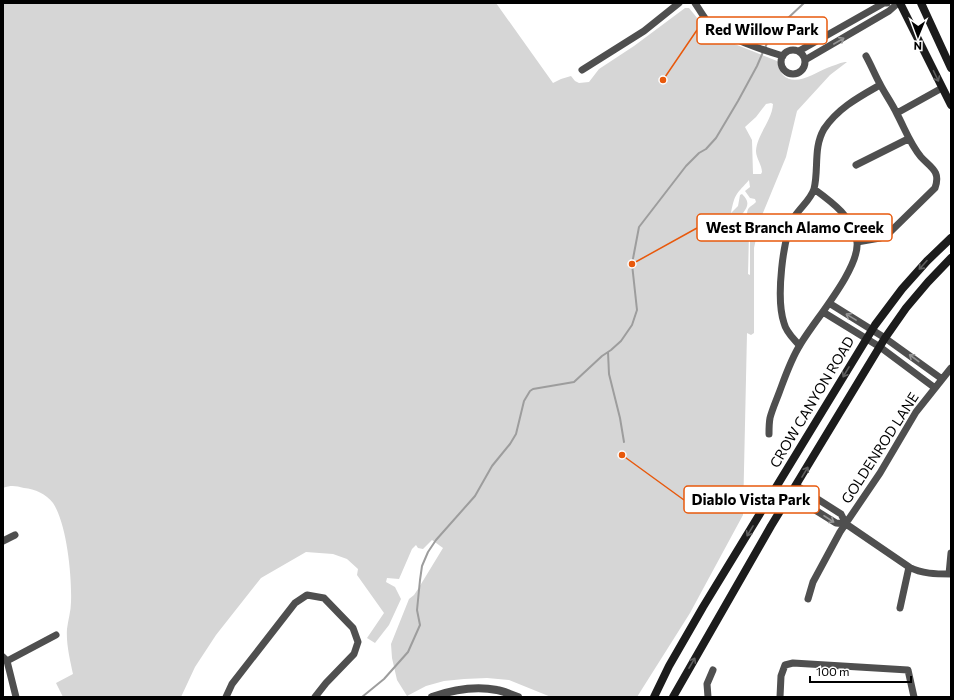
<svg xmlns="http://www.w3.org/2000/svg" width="954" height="700" viewBox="0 0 954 700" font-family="Commissioner,sans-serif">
	<rect width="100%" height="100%" fill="#fff"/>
	<path fill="#d6d6d6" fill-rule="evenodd" d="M 3,3 L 496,3 L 553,83 L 561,79 L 571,76 L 575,81 L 579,83 L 589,82 L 599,69 L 634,46 L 685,8 L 689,8 L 702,24 L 727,41 L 777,61 C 780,65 779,70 783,75 C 795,87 815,73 827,68 C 833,66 839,63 845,62 L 847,62 L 830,75 L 797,111 L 786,157 L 760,220 L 754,248 L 754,333 L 751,335 L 747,333 L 743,515 L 690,613 L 637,697 L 551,697 L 509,680 L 487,678 L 464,679 L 444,681 L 426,686 L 407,696 L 397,680 L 392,658 L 391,644 L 409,599 L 414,595 L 418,589 L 443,548 L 432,540 L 423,549 L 418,548 L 416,545 L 412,549 L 399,579 L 387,578 L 386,582 L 395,587 L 401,599 L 389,625 L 375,643 L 367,638 L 384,613 L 357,575 L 358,569 L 347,559 L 333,554 L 306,552 L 261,578 L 216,635 L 195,667 L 181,697 L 63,697 L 56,683 L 73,674 C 70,660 66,644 67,629 C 68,620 71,611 71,602 C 72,577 67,524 53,503 C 46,494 35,489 24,488 C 16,486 11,485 3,488 ZM 771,103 L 773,104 C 772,121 757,134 756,151 C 756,158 762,165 762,172 L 761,174 L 753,174 L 752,140 L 745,127 L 756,117 L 766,104 ZM 749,180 L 750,187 L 745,191 L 750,198 L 755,199 L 756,202 C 750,208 747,206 747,217 L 752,219 L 750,229 L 750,275 L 748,274 L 749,234 L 744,234 L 745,232 C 729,213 759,210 742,194 L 740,195 L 738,206 L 731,213 C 735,192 737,194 749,180 Z"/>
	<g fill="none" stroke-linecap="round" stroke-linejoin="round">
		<path stroke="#9d9d9d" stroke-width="2" d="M 765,48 L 771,34 L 804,3
			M 608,352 L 609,374 L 620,418 L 624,442
			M 362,697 L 384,679 L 408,652 L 420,625 L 417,610 L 420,580 L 422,566 L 428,552 L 436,540 L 475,496 L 492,466 L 510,444 L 516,434 L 524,401 L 530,391 L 533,389 L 574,382 L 602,356 L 611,350 L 621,341 L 632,325 L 637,310 L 632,264 L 639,227 L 686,166 L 699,153 L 706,149 L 716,138 L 738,101 L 757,66 L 763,52"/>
		<path stroke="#4f4f4f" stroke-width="7" d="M 695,3 C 699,9 703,16 707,21 C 721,37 763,50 783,56
			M781 62a12 12 0 1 1 24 0a12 12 0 1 1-24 0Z
			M 799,51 L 884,3 L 887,3
			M 805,60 L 889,11 L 898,3
			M 582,70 L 644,31 L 679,3
			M 897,113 L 942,88
			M 856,165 L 908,139
			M 857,242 L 880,238 L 887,235 L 935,188 C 941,171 931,168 921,157 C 910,144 905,129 897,114 C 892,103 885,94 880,84 C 875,75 871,65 866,56
			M 829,303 L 885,338 L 942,379
			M 823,312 L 880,347 L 935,388
			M 799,345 C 793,338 786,332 784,323 C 776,299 782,238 795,216 C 801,207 811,199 814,189 C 819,169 813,148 824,129 C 838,108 859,97 880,85
			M 769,434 C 769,429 769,423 770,418 C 772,410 776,401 779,393 C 785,377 791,359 800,345 C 813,322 860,269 857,242 C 854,218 832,202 814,189
			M 797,486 L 841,514 L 846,524 L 909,567 C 922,574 936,574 951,574
			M 791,495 L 836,523 L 846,524
			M 3,541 L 15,535
			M 949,574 L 951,553
			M 808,599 L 813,582 L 840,532 L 880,473 L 916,412 L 951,368
			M 900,608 L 909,567
			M 3,657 L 7,661 L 16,697
			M 7,661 L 56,635
			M 226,697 L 232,684 L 295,603 L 307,595 L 324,598 L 353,628 L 358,642 L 354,654 L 326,683 L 315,697
			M 708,697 L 707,684 L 713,670
			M 780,697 L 781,676 L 785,665 L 793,663 L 908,670 L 914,697"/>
		<path stroke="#4f4f4f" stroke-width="8" d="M 432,697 C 452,690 476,686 497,690 C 504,691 511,695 518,697"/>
		<path stroke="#1c1c1c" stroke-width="8" d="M 900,3 L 951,105
			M 921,3 L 951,68
			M 654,697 L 669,666 L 703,607 L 875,325 L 902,289 L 927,261 L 951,238
			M 673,697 L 771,526 L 885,338 L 906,308 L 928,282 L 951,258"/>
	</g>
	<defs><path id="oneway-shaft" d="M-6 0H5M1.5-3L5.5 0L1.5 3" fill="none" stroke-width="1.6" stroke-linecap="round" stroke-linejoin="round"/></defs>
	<g stroke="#959595">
		<use href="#oneway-shaft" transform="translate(839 41) rotate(-30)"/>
		<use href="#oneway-shaft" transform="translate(851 317) rotate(-149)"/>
		<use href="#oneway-shaft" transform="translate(914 358) rotate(-143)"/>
		<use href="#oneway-shaft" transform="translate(829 519) rotate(33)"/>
	</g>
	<g stroke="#606060">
		<use href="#oneway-shaft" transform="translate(936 76) rotate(64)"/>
		<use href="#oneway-shaft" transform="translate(923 265) rotate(132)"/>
		<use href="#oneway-shaft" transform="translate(846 372) rotate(121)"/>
		<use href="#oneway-shaft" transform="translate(805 472) rotate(-59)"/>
		<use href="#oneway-shaft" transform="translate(750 531) rotate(121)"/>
		<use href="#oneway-shaft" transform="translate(692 663) rotate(-60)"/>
	</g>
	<g text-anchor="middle" stroke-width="3" stroke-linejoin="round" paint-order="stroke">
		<g font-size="14" fill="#000" stroke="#fff">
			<text transform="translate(812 402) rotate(-59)" y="5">CROW CANYON ROAD</text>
			<text transform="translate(880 448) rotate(-57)" y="5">GOLDENROD LANE</text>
		</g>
	</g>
	<path fill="none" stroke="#e8590c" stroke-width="1.5" d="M663 80L697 30M632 264L697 228M622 455L684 500"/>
	<g fill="#e8590c" stroke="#fff" stroke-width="1.5">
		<circle cx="663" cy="80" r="4"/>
		<circle cx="632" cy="264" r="4"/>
		<circle cx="622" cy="455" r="4"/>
	</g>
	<g fill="#fff" stroke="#e8590c" stroke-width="1.5">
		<rect x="697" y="17" width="130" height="27" rx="4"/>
		<rect x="697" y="214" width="195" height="27" rx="4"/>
		<rect x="684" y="486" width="135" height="27" rx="4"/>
	</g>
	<g font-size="15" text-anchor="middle" font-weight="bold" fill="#000">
		<text x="762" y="35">Red Willow Park</text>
		<text x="795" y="233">West Branch Alamo Creek</text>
		<text x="751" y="505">Diablo Vista Park</text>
	</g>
	<rect width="954" height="700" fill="none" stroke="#000000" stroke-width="8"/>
	<g transform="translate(918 36) rotate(181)" stroke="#ffffff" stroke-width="3" paint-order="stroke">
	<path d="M0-3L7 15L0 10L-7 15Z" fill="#000000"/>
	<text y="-6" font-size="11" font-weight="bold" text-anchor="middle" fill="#000000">N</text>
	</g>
	<path d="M810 676v6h101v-6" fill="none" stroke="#000000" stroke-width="2"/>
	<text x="816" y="676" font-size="12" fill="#000000" stroke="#ffffff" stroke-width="3" paint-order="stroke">100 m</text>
</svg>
